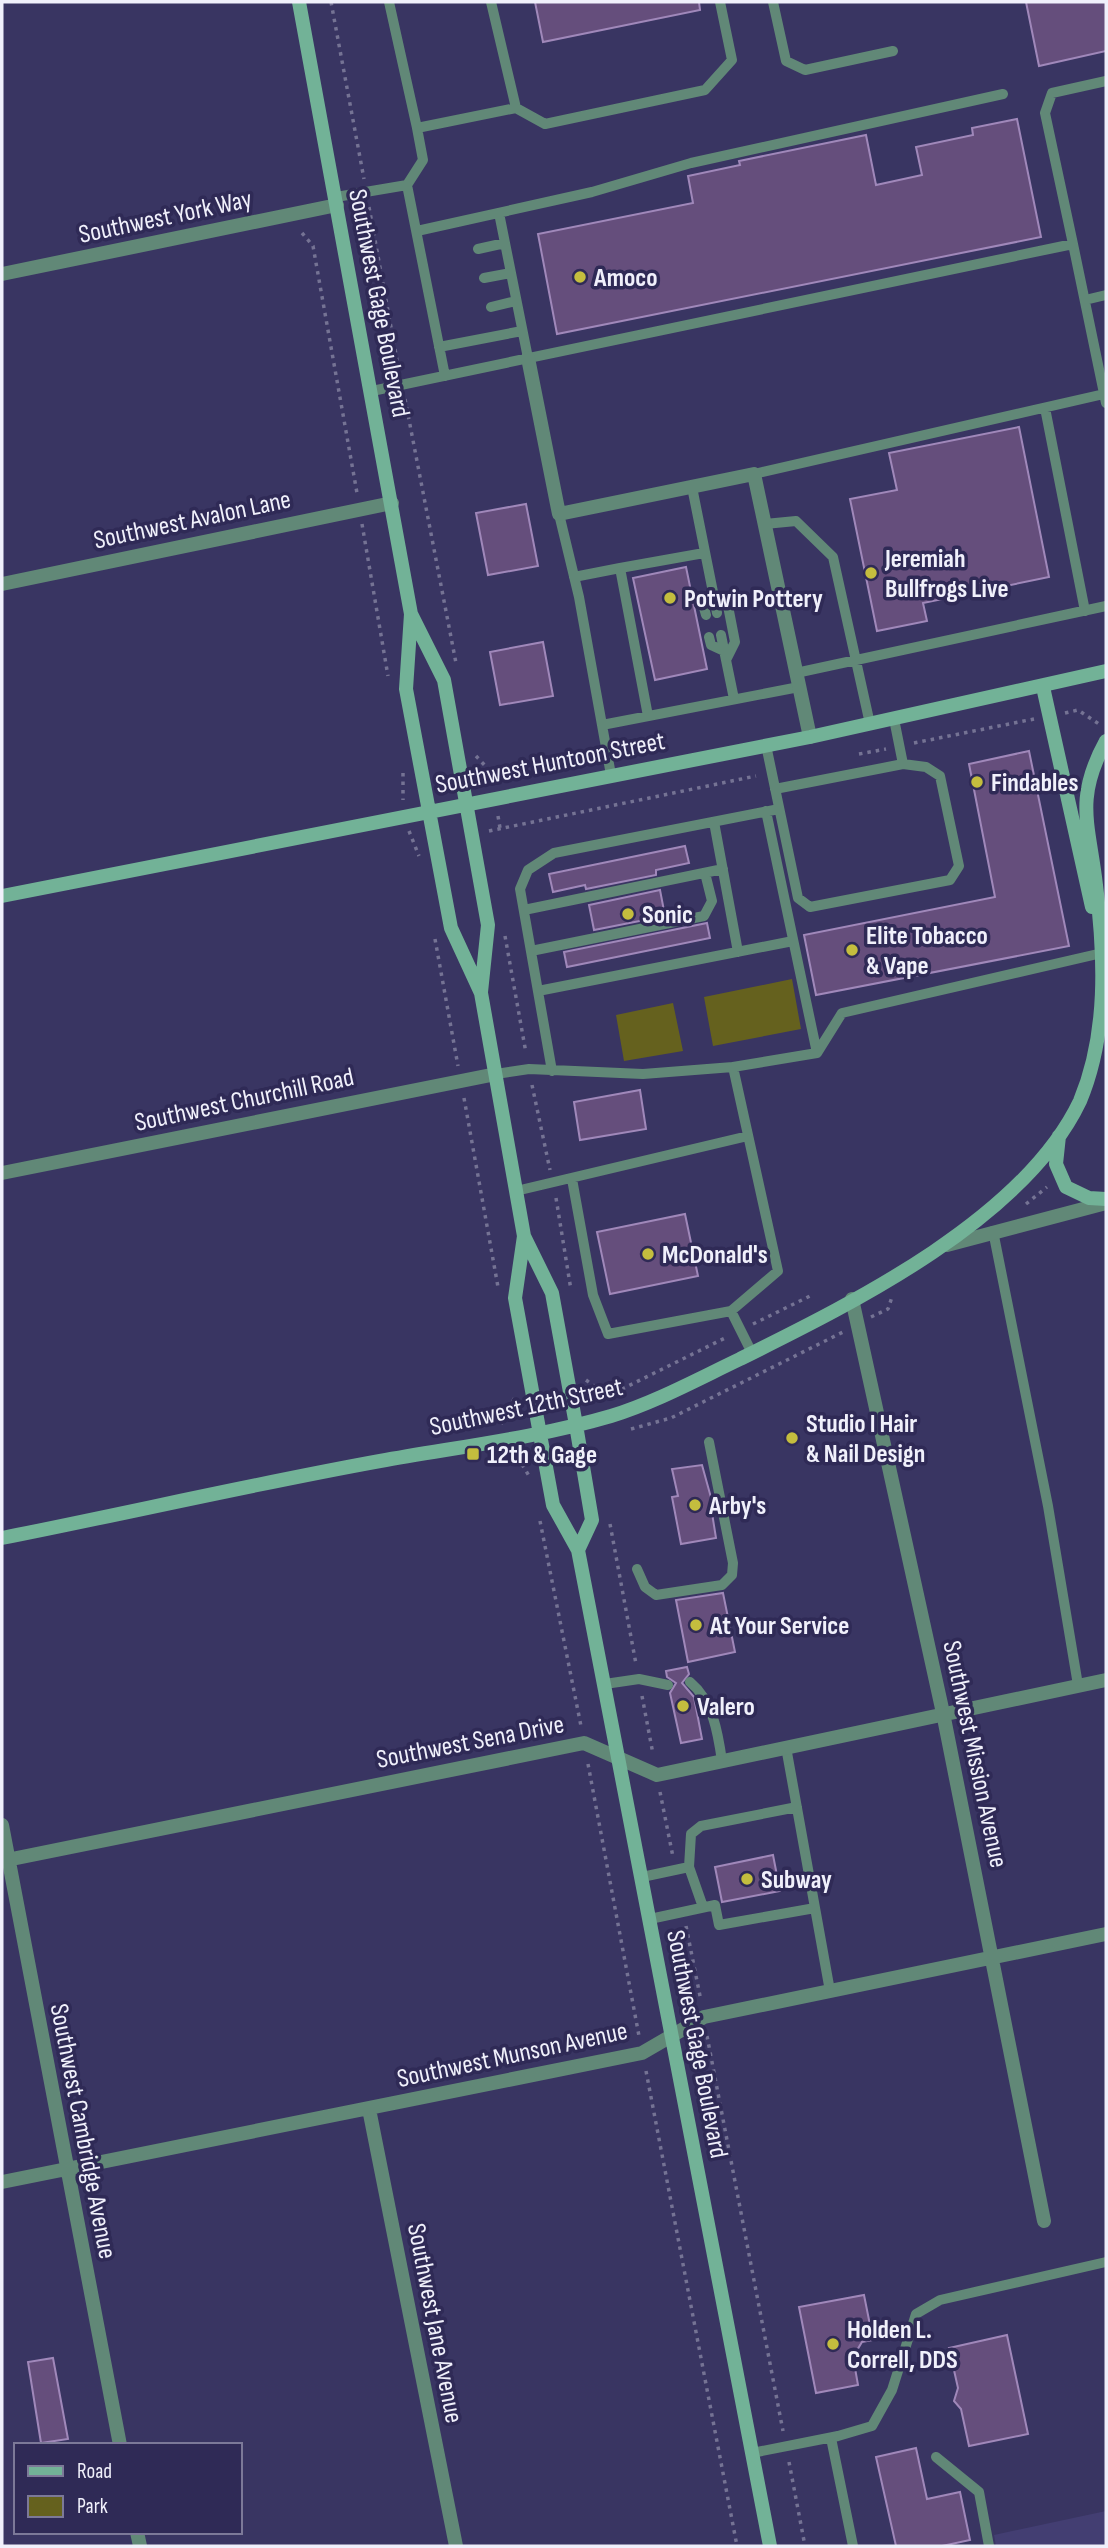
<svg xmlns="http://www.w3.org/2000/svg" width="1108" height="2548" viewBox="0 0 1108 2548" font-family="'Sofia Sans Condensed',sans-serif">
	<rect width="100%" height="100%" fill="#393562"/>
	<path fill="#433e72" d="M 1106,2511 L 1106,2546 L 996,2546 L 994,2535 Z"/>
	<path fill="#65611e" d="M 792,979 L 801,1029 L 713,1046 L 704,997 Z
		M 673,1003 L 683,1051 L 624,1061 L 616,1015 Z"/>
	<path fill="#654e7c" stroke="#a088ba" stroke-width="2" d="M 535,2 L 699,2 L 700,10 L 543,42 Z
		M 1026,2 L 1106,2 L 1106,51 L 1039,66 Z
		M 1017,119 L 1041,237 L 557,334 L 538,234 L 693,203 L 688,176 L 740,165 L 739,161 L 866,135 L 876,185 L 922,175 L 916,147 L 973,135 L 972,128 Z
		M 1019,427 L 1049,577 L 923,603 L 927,621 L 877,631 L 850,499 L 897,490 L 889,453 Z
		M 526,504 L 538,566 L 488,575 L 476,513 Z
		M 686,567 L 707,669 L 655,680 L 633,578 Z
		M 543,642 L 553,696 L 500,705 L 490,652 Z
		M 1029,751 L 1069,946 L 816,995 L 804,935 L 995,897 L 969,764 Z
		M 685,846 L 689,863 L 656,870 L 656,875 L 586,889 L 585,885 L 553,892 L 549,874 Z
		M 660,890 L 665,916 L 594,930 L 589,905 Z
		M 707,923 L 710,938 L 567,967 L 564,952 Z
		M 640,1090 L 646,1129 L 580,1140 L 574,1102 Z
		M 685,1214 L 698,1276 L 610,1294 L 597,1232 Z
		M 702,1465 L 715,1512 L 712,1513 L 716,1538 L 681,1544 L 672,1497 L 678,1496 L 672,1469 Z
		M 723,1593 L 735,1652 L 688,1662 L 676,1600 Z
		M 687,1667 L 689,1674 L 682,1683 L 694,1697 L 702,1739 L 681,1743 L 670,1693 L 676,1683 L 667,1677 L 666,1671 Z
		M 773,1855 L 780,1891 L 722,1902 L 715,1867 Z
		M 864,2295 L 873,2340 L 862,2342 L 853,2357 L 858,2385 L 816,2393 L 799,2307 Z
		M 1007,2335 L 1028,2434 L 969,2446 L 961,2409 L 954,2401 L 958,2388 L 949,2348 Z
		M 53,2358 L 68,2439 L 41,2443 L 28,2362 Z
		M 916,2448 L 927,2499 L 960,2492 L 970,2540 L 942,2546 L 896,2546 L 876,2457 Z"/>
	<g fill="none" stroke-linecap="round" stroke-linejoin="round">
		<path stroke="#757394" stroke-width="3.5" stroke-dasharray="3.5 5" stroke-linecap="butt" d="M 331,2 L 364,179
			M 369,207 L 399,371
			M 302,233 L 313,246 L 357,493
			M 405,399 L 456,663
			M 362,524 L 388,676
			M 1065,713 L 1078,710 L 1102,726
			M 914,743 L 1034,719
			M 859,754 L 886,749
			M 476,756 L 491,772 L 493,784
			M 403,773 L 403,800
			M 498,816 L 500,828
			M 409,831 L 419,856
			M 489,831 L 756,776
			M 505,936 L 526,1053
			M 435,939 L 458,1066
			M 532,1085 L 550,1170
			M 464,1098 L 498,1287
			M 556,1198 L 571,1290
			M 1026,1204 L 1047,1187
			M 871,1317 L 888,1309 L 892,1297
			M 753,1324 L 814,1294
			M 586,1380 L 608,1396 L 727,1337
			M 501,1424 L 515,1397
			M 631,1429 L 671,1418 L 843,1332
			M 507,1456 L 523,1466 L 529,1476
			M 540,1521 L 581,1726
			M 610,1524 L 636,1664
			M 642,1696 L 653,1754
			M 588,1764 L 639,2036
			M 660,1792 L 673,1857
			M 686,1926 L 701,2001
			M 707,2036 L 783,2431
			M 646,2071 L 737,2546
			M 789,2462 L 805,2546"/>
		<path stroke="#618877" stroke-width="10" d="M 389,2 L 417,128
			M 491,2 L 516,108 L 545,124 L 705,90 L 732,60 L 720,2
			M 773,2 L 786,61 L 805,70 L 893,51
			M 336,197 L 407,185
			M 499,213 L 528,358
			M 417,231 L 592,192 L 691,163 L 1003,94
			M 1073,244 L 1045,113 L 1052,93 L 1106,81
			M 478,249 L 505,243
			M 484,278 L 511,273
			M 1085,300 L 1106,295
			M 491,307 L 516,301
			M 439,347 L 522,331
			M 445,376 L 407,185 L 423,160 L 417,128 L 516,108
			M 372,391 L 1073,244 L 1106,403
			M 1045,408 L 1085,611
			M 754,474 L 1104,394
			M 692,487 L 714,597 L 704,608 L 706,615
			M 559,514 L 579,597 L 611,775
			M 765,524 L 796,521 L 833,557 L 870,724
			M 620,568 L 704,553
			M 574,577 L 620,568 L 648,716
			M 714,597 L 728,606 L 735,642 L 726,660 L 734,699
			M 714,597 L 717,613
			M 721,635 L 726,660
			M 709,637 L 711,645 L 724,651
			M 796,673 L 1106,606
			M 602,725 L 799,687
			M 766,745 L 798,898 L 810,907 L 950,880 L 959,866 L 940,776 L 926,767 L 903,764 L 894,719
			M 775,789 L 903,764
			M 766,811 L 817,1053
			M 714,822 L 738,952
			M 524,910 L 723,869
			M 531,951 L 704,916 L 712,901 L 705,873
			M 538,991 L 793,941
			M 552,1071 L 520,889 L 528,870 L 554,853 L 779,809
			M 496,1074 L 529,1069 L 643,1074 L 733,1067
			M 572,1179 L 593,1295 L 608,1334 L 731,1311 L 778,1271 L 733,1067 L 817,1053 L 842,1013 L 1102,953
			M 516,1191 L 748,1136
			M 993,1231 L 1048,1506 L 1078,1685
			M 731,1311 L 752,1353
			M 637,1569 L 645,1587 L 656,1595 L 722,1585 L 732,1575 L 733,1563 L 709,1442
			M 690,1682 C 713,1701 718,1733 722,1761
			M 605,1684 L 639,1679 L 668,1685
			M 786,1747 L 830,1991
			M 689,1867 L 703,1907
			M 642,1877 L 689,1867 L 691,1834 L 701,1826 L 797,1807
			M 650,1919 L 715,1905 L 719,1925 L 815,1908
			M 831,2438 L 853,2546
			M 752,2453 L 838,2436 L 872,2426 L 892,2390 L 916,2314 L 940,2300 L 1106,2262
			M 936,2457 L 979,2492 L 989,2546"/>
		<path stroke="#618877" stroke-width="14" d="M 2,274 L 337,205
			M 528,358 L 559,514 L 754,474 L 810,737
			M 2,584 L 392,503
			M 2,1173 L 496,1074
			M 947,1245 L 1106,1203
			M 852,1299 L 943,1713 L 1044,2221
			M 2,1825 L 120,2445
			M 2,1861 L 584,1743 L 657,1775 L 1106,1680
			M 369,2109 L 456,2546
			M 2,2182 L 642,2053 L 704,2017 L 1106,1934
			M 137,2532 L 140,2546"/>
		<path stroke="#72b297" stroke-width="14" d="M 299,2 L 411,614 L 406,689 L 451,928 L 481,993 L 524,1236 L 552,1293 L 576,1425 L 592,1520 L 578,1550
			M 411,614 L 444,680 L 488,925 L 481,992
			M 1043,687 L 1092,907
			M 2,896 L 810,737 L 1106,671
			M 1059,1136 L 1056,1164 L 1066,1187 L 1089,1198 L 1106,1199
			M 524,1236 L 515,1298 L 553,1505 L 578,1550 L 770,2546
			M 2,1538 C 128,1513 253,1484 380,1461 C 457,1447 536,1438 611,1416 C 656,1402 698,1379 740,1359 C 853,1303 1024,1219 1080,1101 C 1108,1034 1105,957 1096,885 C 1089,824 1074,799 1106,741"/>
	</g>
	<g fill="#c4bd3e" stroke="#2f2a56" stroke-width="2.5">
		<circle cx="580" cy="277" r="7"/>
		<circle cx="871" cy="573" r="7"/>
		<circle cx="670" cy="598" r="7"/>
		<circle cx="977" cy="782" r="7"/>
		<circle cx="628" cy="914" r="7"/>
		<circle cx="852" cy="950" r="7"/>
		<circle cx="648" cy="1254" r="7"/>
		<circle cx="792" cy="1438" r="7"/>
		<rect x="466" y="1447" width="14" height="14" rx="3.5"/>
		<circle cx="695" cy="1505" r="7"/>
		<circle cx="696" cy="1625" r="7"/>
		<circle cx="683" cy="1706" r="7"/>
		<circle cx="747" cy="1879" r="7"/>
		<circle cx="833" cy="2344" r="7"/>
	</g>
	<g text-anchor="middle" stroke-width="7" stroke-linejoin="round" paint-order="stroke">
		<g font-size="26" fill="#f0f0fb" stroke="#2f2a56">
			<text transform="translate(165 216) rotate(-12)" y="9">Southwest York Way</text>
			<text transform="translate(380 303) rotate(79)" y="9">Southwest Gage Boulevard</text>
			<text transform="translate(192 519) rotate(-12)" y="9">Southwest Avalon Lane</text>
			<text transform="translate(550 762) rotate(-11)" y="9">Southwest Huntoon Street</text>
			<text transform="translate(244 1099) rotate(-12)" y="9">Southwest Churchill Road</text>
			<text transform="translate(526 1406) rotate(-12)" y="9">Southwest 12th Street</text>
			<text transform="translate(470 1741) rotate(-11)" y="9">Southwest Sena Drive</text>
			<text transform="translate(976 1754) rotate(78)" y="9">Southwest Mission Avenue</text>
			<text transform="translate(698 2044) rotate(79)" y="9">Southwest Gage Boulevard</text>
			<text transform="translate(512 2054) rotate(-12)" y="9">Southwest Munson Avenue</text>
			<text transform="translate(84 2131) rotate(79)" y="9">Southwest Cambridge Avenue</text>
			<text transform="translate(436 2323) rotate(79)" y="9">Southwest Jane Avenue</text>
		</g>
		<g font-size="26" font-weight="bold" fill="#f0f0fb" stroke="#2f2a56" text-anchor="start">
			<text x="594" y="286">Amoco</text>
			<text x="885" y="567">Jeremiah<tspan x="885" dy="30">Bullfrogs Live</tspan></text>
			<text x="684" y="607">Potwin Pottery</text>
			<text x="991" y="791">Findables</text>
			<text x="642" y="923">Sonic</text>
			<text x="866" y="944">Elite Tobacco<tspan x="866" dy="30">&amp; Vape</tspan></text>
			<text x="662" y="1263">McDonald's</text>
			<text x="806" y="1432">Studio I Hair<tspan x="806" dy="30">&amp; Nail Design</tspan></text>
			<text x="487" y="1463">12th &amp; Gage</text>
			<text x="709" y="1514">Arby's</text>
			<text x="710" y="1634">At Your Service</text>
			<text x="697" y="1715">Valero</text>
			<text x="761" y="1888">Subway</text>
			<text x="847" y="2338">Holden L.<tspan x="847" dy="30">Correll, DDS</tspan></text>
		</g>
	</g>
	<rect width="1108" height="2548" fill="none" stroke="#f0f0fb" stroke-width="7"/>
	<rect x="14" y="2443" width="228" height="91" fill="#2f2a56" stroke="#7c7998" stroke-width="2"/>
	<rect x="28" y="2466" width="35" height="10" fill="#72b297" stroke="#7c7998" stroke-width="2"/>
	<text x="77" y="2478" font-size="21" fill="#f0f0fb">Road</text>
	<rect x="28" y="2496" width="35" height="21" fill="#65611e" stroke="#7c7998" stroke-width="2"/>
	<text x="77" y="2513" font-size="21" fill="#f0f0fb">Park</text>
</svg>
